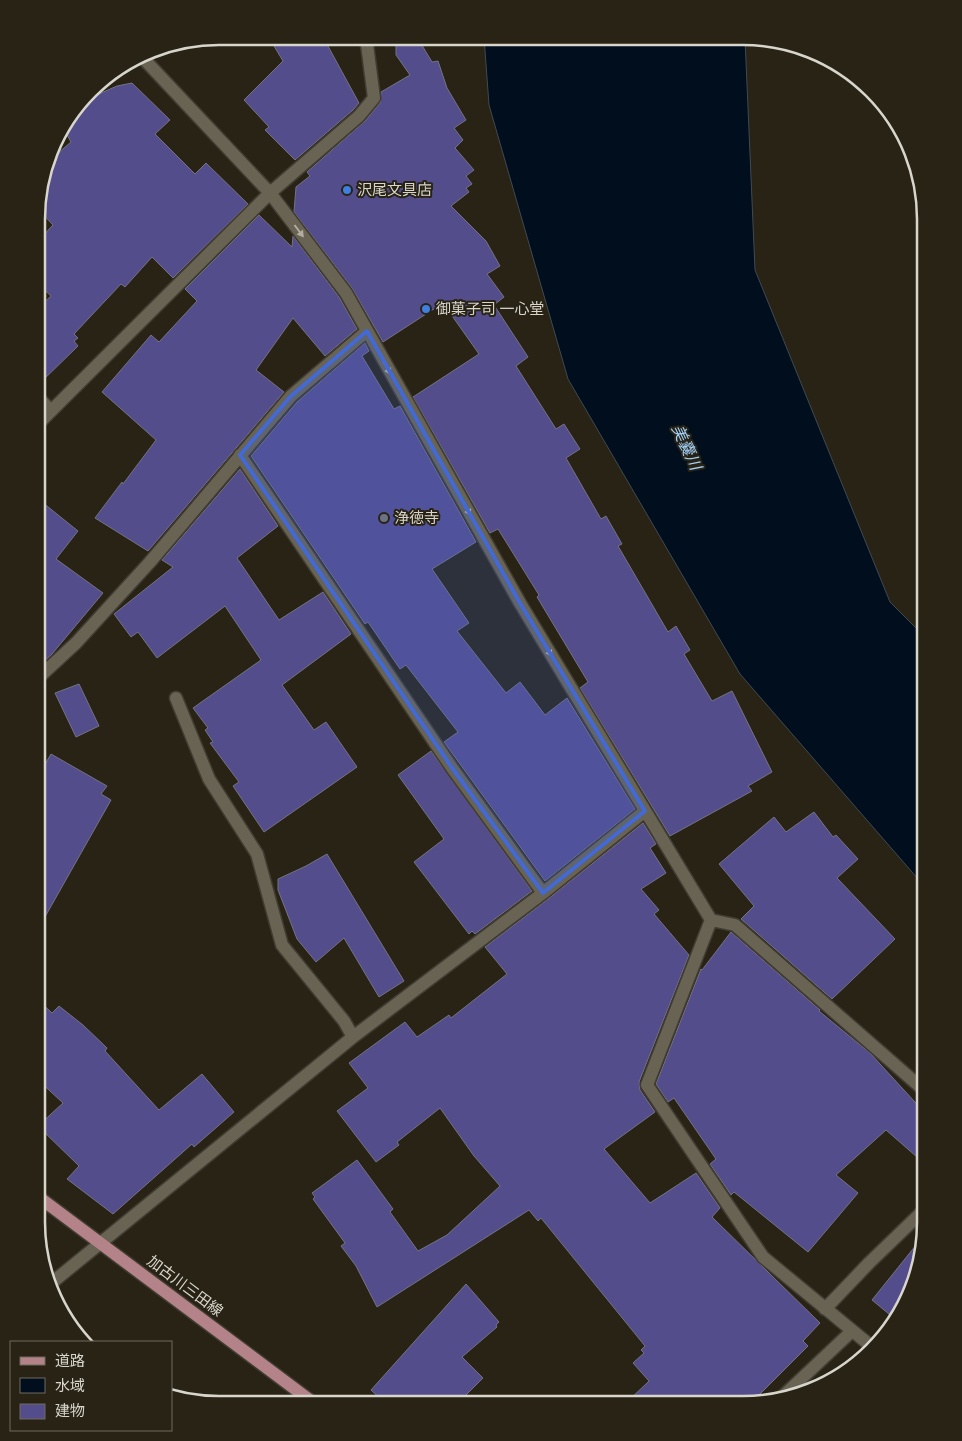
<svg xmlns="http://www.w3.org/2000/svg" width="962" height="1441" viewBox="0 0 962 1441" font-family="'Titillium Web','Noto Sans JP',sans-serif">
	<rect width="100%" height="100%" fill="#282315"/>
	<path fill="#000e1d" stroke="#414a52" d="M 484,37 L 745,38 L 755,270 L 890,602 L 926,638 L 925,887 L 740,674 L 568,379 L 489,105 Z"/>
	<path fill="#544d8c" stroke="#737384" d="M 268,36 L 323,37 L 359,103 L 353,110 L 295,160 L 265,130 L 269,127 L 244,100 L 283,61 Z
		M 407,37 L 417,37 L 432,62 L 438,61 L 447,88 L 466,120 L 454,128 L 463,140 L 455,148 L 474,170 L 466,176 L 472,184 L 466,188 L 469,192 L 451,206 L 486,241 L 500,266 L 487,274 L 504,297 L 494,305 L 528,357 L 516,366 L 556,429 L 564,424 L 580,449 L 566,458 L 601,519 L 606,516 L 622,544 L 618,546 L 668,632 L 676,626 L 690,650 L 684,654 L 712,701 L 732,691 L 772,772 L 748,786 L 752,791 L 670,836 L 580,688 L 588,682 L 537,597 L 539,595 L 498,529 L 490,533 L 413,397 L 479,354 L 443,303 L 383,342 L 352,288 L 294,212 L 296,187 L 310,176 L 307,172 L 365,121 L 380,103 L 381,92 L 410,75 L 396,55 L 396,44 Z
		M 132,83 L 170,120 L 155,134 L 195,174 L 206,163 L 248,204 L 173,278 L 152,257 L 125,287 L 121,284 L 74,334 L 78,338 L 74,341 L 78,346 L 38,385 L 38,308 L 51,296 L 38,284 L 38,241 L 53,225 L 38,209 L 38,195 L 50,160 L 71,142 L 62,126 L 83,101 L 117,86 Z
		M 259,215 L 292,247 L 293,236 L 339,297 L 357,329 L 325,356 L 293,318 L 256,370 L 284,392 L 148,551 L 95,518 L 122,482 L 123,484 L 156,440 L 102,392 L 151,335 L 159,342 L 197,301 L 185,289 Z
		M 365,343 L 369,351 L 362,356 L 394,409 L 400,406 L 476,542 L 432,569 L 469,623 L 457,631 L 506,693 L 520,682 L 545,715 L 567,698 L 635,809 L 545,881 L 444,742 L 458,732 L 406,665 L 400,669 L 368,622 L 365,624 L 251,456 L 297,402 Z
		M 240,469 L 278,526 L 237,558 L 279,620 L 323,592 L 351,634 L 282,685 L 314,730 L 326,722 L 357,767 L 264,832 L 233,786 L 239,782 L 210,743 L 213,742 L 205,730 L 208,728 L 193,708 L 261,660 L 225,606 L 157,658 L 138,632 L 131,637 L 114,614 L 173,567 L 162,560 Z
		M 37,498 L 78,531 L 56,559 L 103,593 L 52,654 L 37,668 Z
		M 79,684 L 99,726 L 76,737 L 55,693 Z
		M 431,751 L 532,891 L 475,934 L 472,931 L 469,934 L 414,862 L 444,839 L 398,775 Z
		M 51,754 L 107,786 L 101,794 L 111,800 L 37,931 L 37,778 Z
		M 814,812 L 833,837 L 836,835 L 858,859 L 837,878 L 895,939 L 832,999 L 741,919 L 754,906 L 719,864 L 774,817 L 786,832 Z
		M 643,823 L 656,844 L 650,848 L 666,873 L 641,889 L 659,910 L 654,914 L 689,955 L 639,1082 L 640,1090 L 655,1112 L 604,1149 L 650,1203 L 696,1173 L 720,1208 L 712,1217 L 820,1323 L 803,1341 L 808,1346 L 751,1403 L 743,1405 L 625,1404 L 649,1381 L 633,1363 L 644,1353 L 641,1350 L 645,1346 L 541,1218 L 538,1221 L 529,1210 L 377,1307 L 356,1266 L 341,1246 L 345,1243 L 313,1199 L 315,1197 L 312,1193 L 357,1160 L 393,1209 L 390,1212 L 418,1251 L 447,1235 L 500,1186 L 474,1156 L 440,1108 L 397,1142 L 399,1145 L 376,1162 L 337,1111 L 368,1088 L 349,1063 L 405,1022 L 417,1037 L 449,1015 L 451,1018 L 507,974 L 485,947 L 548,899 Z
		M 327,854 L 404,981 L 379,997 L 344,938 L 316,962 L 297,939 L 278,890 L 278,879 L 306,866 Z
		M 731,932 L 820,1010 L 819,1011 L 870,1053 L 925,1113 L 925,1164 L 886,1130 L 836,1175 L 858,1193 L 808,1252 L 734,1192 L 731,1195 L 710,1164 L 716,1159 L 674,1098 L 668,1102 L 656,1084 L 701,969 L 702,970 Z
		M 37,999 L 52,1013 L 59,1006 L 83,1025 L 107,1048 L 105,1051 L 159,1110 L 202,1074 L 234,1112 L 194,1147 L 192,1144 L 113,1214 L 67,1179 L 79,1166 L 38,1126 L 63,1103 L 36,1078 Z
		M 925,1234 L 916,1281 L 895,1319 L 872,1300 Z
		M 466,1284 L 499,1322 L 496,1325 L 497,1327 L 462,1357 L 483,1378 L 457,1404 L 386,1404 L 371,1390 Z"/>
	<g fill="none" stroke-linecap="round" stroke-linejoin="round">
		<g stroke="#413c32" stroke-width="15">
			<path id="street" d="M 142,57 L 270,193 L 346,293 L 520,603 L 711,920 L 647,1085 L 763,1257 L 871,1346
				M 38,397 L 51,411
				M 37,425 L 270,193 L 359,116 L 374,98 L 366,37
				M 240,455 L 452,768 L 543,893
				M 37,679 L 76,643 L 150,562 L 291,396 L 367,331
				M 176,698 L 209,779 L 257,854 L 282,945 L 344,1021 L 353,1037
				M 711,920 L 735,925 L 925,1091
				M 49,1285 L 353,1037 L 543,893 L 645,811
				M 825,1309 L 869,1263 L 925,1209
				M 782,1397 L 852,1331"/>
		</g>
		<g stroke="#413c32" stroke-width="15">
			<path id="primary" d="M 36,1195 L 315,1404"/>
		</g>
		<use href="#street" stroke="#686352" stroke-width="12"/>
		<use href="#primary" stroke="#b38389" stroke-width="12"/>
	</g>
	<defs><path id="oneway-solid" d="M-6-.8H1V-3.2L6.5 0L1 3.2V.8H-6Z" transform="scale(1.25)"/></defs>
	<g fill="#b1aea1">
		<use href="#oneway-solid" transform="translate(299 231) rotate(53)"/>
		<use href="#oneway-solid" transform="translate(387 368) rotate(61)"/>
		<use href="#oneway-solid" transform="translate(467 509) rotate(61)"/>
		<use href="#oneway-solid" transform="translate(548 650) rotate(59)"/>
	</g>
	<path fill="#4269d6" fill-opacity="0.2" stroke="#4269d6" stroke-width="4" stroke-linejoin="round" d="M 367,331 L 520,603 L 645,811 L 543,893 L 452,768 L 240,455 L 291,396 Z"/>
	<g fill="#3f7fe0" stroke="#282315" stroke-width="2">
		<circle cx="347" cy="190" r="5"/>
		<circle cx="426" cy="309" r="5"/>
	</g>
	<circle fill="#6b7280" stroke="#282315" stroke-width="2" cx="384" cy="518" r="5"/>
	<g text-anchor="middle" stroke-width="4" stroke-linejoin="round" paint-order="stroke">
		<g font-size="15" fill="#d8d6cc" stroke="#282315" text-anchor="start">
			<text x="357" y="195">沢尾文具店</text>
			<text x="436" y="314">御菓子司 一心堂</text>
			<text x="394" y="523">浄徳寺</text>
		</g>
		<g font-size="15" fill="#d8d6cc" stroke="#282315">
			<text transform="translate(185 1286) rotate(37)" y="5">加古川三田線</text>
		</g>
		<g font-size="16" font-style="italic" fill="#a1d0fb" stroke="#282315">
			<text transform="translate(687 447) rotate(65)" y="6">美嚢川</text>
		</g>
	</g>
	<path d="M0 0H962V1441H0ZM219 45H743A174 174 0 0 1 917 219V1222A174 174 0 0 1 743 1396H219A174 174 0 0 1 45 1222V219A174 174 0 0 1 219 45Z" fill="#282315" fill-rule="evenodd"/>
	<path fill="none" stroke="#d8d6cc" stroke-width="2.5" d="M219 45H743A174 174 0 0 1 917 219V1222A174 174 0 0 1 743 1396H219A174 174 0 0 1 45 1222V219A174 174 0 0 1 219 45Z"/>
	<rect x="10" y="1341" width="162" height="90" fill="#282315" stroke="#6e6b5e"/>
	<rect x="20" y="1357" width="25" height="8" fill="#b38389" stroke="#6e6b5e"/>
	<text x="55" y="1366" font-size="15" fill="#d8d6cc">道路</text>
	<rect x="20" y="1378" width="25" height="15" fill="#000e1d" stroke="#6e6b5e"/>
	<text x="55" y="1391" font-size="15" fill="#d8d6cc">水域</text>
	<rect x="20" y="1404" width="25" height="15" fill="#544d8c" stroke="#6e6b5e"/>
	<text x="55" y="1416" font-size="15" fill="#d8d6cc">建物</text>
</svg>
